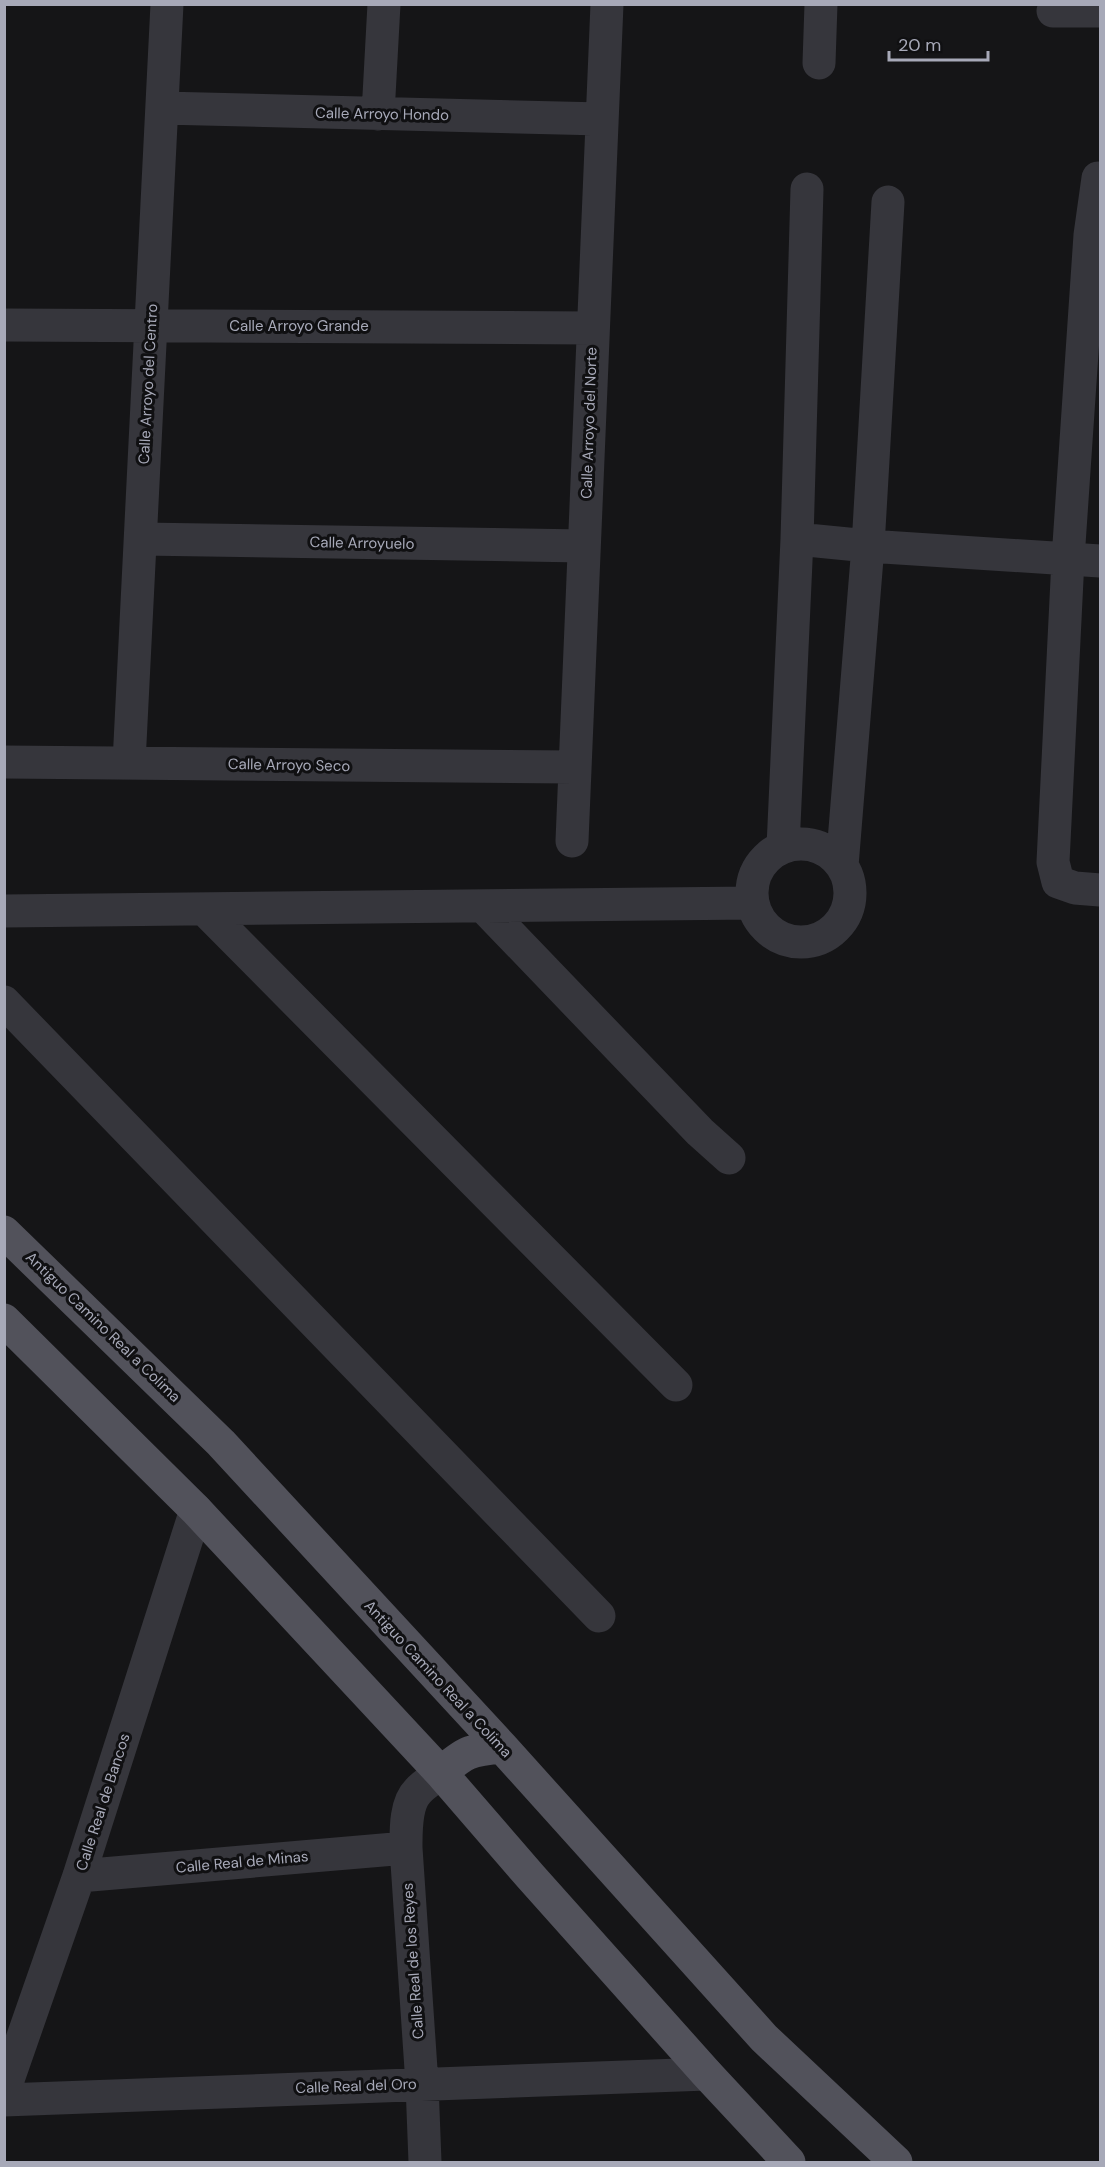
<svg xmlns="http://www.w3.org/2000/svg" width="1105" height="2167" viewBox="0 0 1105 2167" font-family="'DM Sans',sans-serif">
	<rect width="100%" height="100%" fill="#151517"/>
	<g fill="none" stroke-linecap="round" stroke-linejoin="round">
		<path stroke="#36363c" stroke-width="33" d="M 1053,11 L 1100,11
			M 819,63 L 821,4
			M 162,108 L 602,119
			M 378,114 L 384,4
			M 1098,178 L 1090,235 L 1068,559 L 1053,862 L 1058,882 L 1075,888 L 1100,890
			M 4,325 L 593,328
			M 141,539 L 584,546
			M 797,539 L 868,546 L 1100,561
			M 4,762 L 574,767
			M 129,763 L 167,4
			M 572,841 L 607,4
			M752 893a49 49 0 1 1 98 0a49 49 0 1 1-98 0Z
			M 783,847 L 797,539 L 807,189
			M 842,866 L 868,546 L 888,202
			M 483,906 L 700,1132 L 729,1158
			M 204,909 L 676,1385
			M 4,911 L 753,903
			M 4,1002 L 599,1616
			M 79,1876 L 406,1848
			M 4,2091 L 79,1876 L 196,1510
			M 4,2100 L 707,2074
			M 425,2162 L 422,2084 L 406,1848 C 406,1831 405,1804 418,1791 C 424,1784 433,1779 441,1773"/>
		<path stroke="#52525b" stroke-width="33" d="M 4,1232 L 221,1443 L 502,1747 L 764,2038 L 896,2162
			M 4,1320 L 196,1510 L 441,1773 L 531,1877 L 707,2074 L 789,2162
			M 441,1773 C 465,1752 469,1750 502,1747"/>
	</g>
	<g text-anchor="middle" stroke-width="6" stroke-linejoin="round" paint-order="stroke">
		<g font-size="15" fill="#a7a9b8" stroke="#101012">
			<text transform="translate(382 114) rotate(1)" y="5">Calle Arroyo Hondo</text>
			<text x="299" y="331">Calle Arroyo Grande</text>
			<text transform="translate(148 384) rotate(-87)" y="5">Calle Arroyo del Centro</text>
			<text transform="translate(589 423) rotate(-88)" y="5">Calle Arroyo del Norte</text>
			<text transform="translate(362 543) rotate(1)" y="5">Calle Arroyuelo</text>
			<text transform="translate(289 765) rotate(1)" y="5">Calle Arroyo Seco</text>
			<text transform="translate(103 1327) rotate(44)" y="5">Antiguo Camino Real a Colima</text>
			<text transform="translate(438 1679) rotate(47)" y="5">Antiguo Camino Real a Colima</text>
			<text transform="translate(103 1802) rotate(-72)" y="5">Calle Real de Bancos</text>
			<text transform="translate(242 1862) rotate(-5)" y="5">Calle Real de Minas</text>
			<text transform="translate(413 1961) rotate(-94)" y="5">Calle Real de los Reyes</text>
			<text transform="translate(356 2086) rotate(-2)" y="5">Calle Real del Oro</text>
		</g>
	</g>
	<rect width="1105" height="2167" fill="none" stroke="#a7a9b8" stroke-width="12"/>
	<path d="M889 51v9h99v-9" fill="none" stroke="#a7a9b8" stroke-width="3"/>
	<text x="898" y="51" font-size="18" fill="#a7a9b8" stroke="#101012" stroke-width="4.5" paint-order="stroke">20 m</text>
</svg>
